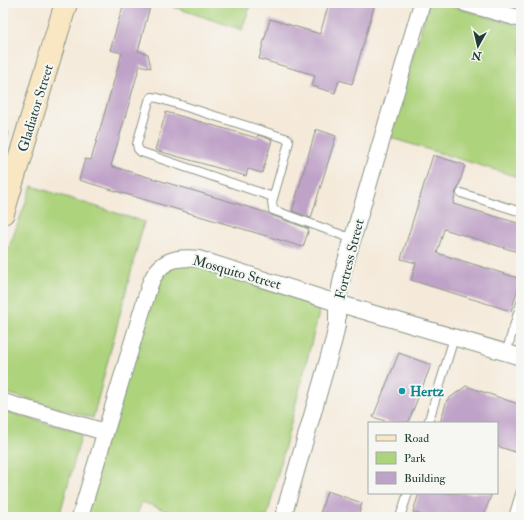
<svg xmlns="http://www.w3.org/2000/svg" width="524" height="520" viewBox="0 0 524 520" font-family="'IM FELL Double Pica',serif">
	<rect width="100%" height="100%" fill="#f6f6f2"/>
	<filter id="ink" filterUnits="userSpaceOnUse"><feTurbulence type="fractalNoise" baseFrequency=".025" numOctaves="2"/><feDisplacementMap in="SourceGraphic" scale="8" xChannelSelector="R" yChannelSelector="G"/><feConvolveMatrix kernelMatrix="1 2 1 2 8 2 1 2 1" color-interpolation-filters="sRGB"/></filter>
	<filter id="wash" filterUnits="userSpaceOnUse"><feTurbulence type="fractalNoise" baseFrequency=".012" numOctaves="4" result="noise"/><feDisplacementMap in="SourceGraphic" scale="16" xChannelSelector="R" yChannelSelector="G"/><feGaussianBlur stdDeviation="0.9" result="paint"/><feColorMatrix in="noise" values="0 0 0 0 0 0 0 0 0 0 0 0 0 0 0 0 0 1.4 0 .05"/><feComposite in="paint" operator="in"/></filter>
	<g filter="url(#wash)">
		<rect width="100%" height="100%" fill="#f5eada"/>
		<path fill="#aed37d" stroke="#668858" d="M 172,3 L 251,3 L 242,30 L 171,6 Z
			M 429,3 L 441,3 L 521,27 L 521,178 L 388,137 Z
			M 3,130 L 9,132 L 3,151 Z
			M 32,186 L 144,222 L 93,418 L 3,392 L 3,263 Z
			M 193,258 L 323,297 L 267,517 L 184,517 L 142,502 L 136,517 L 82,517 L 155,272 Z
			M 3,411 L 82,433 L 59,517 L 3,517 Z"/>
		<g id="blocks">
			<path fill="#bfa2c7" d="M 124,3 L 151,3 L 138,51 L 148,54 L 151,68 L 140,65 L 111,166 L 268,213 L 271,215 L 309,229 L 303,247 L 79,180 L 85,159 L 91,160 L 122,53 L 110,50 Z
				M 329,3 L 375,3 L 352,84 L 339,80 L 335,93 L 312,86 L 315,75 L 259,59 L 270,19 L 320,34 Z
				M 166,112 L 257,138 L 258,135 L 272,140 L 262,173 L 248,169 L 246,176 L 155,150 Z
				M 316,129 L 336,136 L 311,218 L 292,211 Z
				M 433,155 L 465,165 L 458,188 L 456,191 L 453,204 L 521,224 L 521,253 L 444,229 L 437,253 L 521,279 L 511,311 L 411,280 L 416,263 L 401,259 Z
				M 399,353 L 431,365 L 408,423 L 391,423 L 373,417 Z
				M 466,386 L 518,404 L 521,410 L 521,454 L 497,446 L 497,423 L 440,423 L 447,400 Z
				M 327,491 L 362,503 L 358,517 L 319,517 Z
				M 419,493 L 492,493 L 483,517 L 428,517 L 413,512 Z"/>
		</g>
	</g>
	<g filter="url(#ink)">
		<use href="#blocks" fill-opacity="0" stroke="#8a9487" stroke-width="1"/>
		<g fill="none" stroke-linecap="round" stroke-linejoin="round">
			<g stroke="#8a9487" stroke-width="10">
				<path id="lane" d="M 461,193 L 521,212
					M 273,197 L 141,152 L 138,149 L 137,144 L 149,101 L 152,97 L 158,98 L 288,139 L 289,142 L 272,202 L 273,210 L 353,239
					M 506,353 L 521,303
					M 428,423 L 454,338
					M 400,517 L 408,493
					M 513,517 L 521,491"/>
			</g>
			<g stroke="#8a9487" stroke-width="18">
				<path id="street" d="M 465,3 L 521,19
					M 3,402 L 105,432
					M 80,517 L 150,284 C 159,261 175,256 199,259 L 337,303 L 521,357
					M 283,517 L 334,339 L 337,325 L 337,303 L 344,268 L 422,3"/>
			</g>
			<g stroke="#8a9487" stroke-width="24">
				<path id="secondary" d="M 3,213 L 66,3"/>
			</g>
			<use href="#lane" stroke="#fff" stroke-width="8"/>
			<use href="#street" stroke="#fff" stroke-width="16"/>
			<use href="#secondary" stroke="#f9e7c3" stroke-width="22"/>
		</g>
	</g>
	<circle fill="#0f9aa8" stroke="#f6f6f2" stroke-width="1.5" cx="402" cy="391" r="4"/>
	<g text-anchor="middle" stroke-width="4" stroke-linejoin="round" paint-order="stroke">
		<g font-size="14" fill="#1f3d34" stroke="#f6f6f2">
			<text transform="translate(35 108) rotate(-73)" y="5">Gladiator Street</text>
			<text transform="translate(349 259) rotate(-76)" y="5">Fortress Street</text>
			<text transform="translate(237 272) rotate(16)" y="5">Mosquito Street</text>
		</g>
		<g font-size="14" font-weight="bold" fill="#0d838f" stroke="#f6f6f2" text-anchor="start">
			<text x="410" y="396">Hertz</text>
		</g>
	</g>
	<rect width="524" height="520" fill="none" stroke="#f6f6f2" stroke-width="16"/>
	<rect x="368" y="422" width="130" height="72" fill="#f6f6f2" stroke="#a0aca6"/>
	<rect x="376" y="435" width="20" height="6" fill="#f9e7c3" stroke="#a0aca6"/>
	<text x="404" y="442" font-size="12" fill="#1f3d34">Road</text>
	<rect x="376" y="452" width="20" height="12" fill="#aed37d" stroke="#a0aca6"/>
	<text x="404" y="462" font-size="12" fill="#1f3d34">Park</text>
	<rect x="376" y="472" width="20" height="12" fill="#bfa2c7" stroke="#a0aca6"/>
	<text x="404" y="482" font-size="12" fill="#1f3d34">Building</text>
	<g transform="translate(478 46) rotate(188)" stroke="#f6f6f2" stroke-width="3" paint-order="stroke">
	<path d="M0-3L7 15L0 10L-7 15Z" fill="#1f3d34"/>
	<text y="-6" font-size="11" font-weight="bold" text-anchor="middle" fill="#1f3d34">N</text>
	</g>
</svg>
